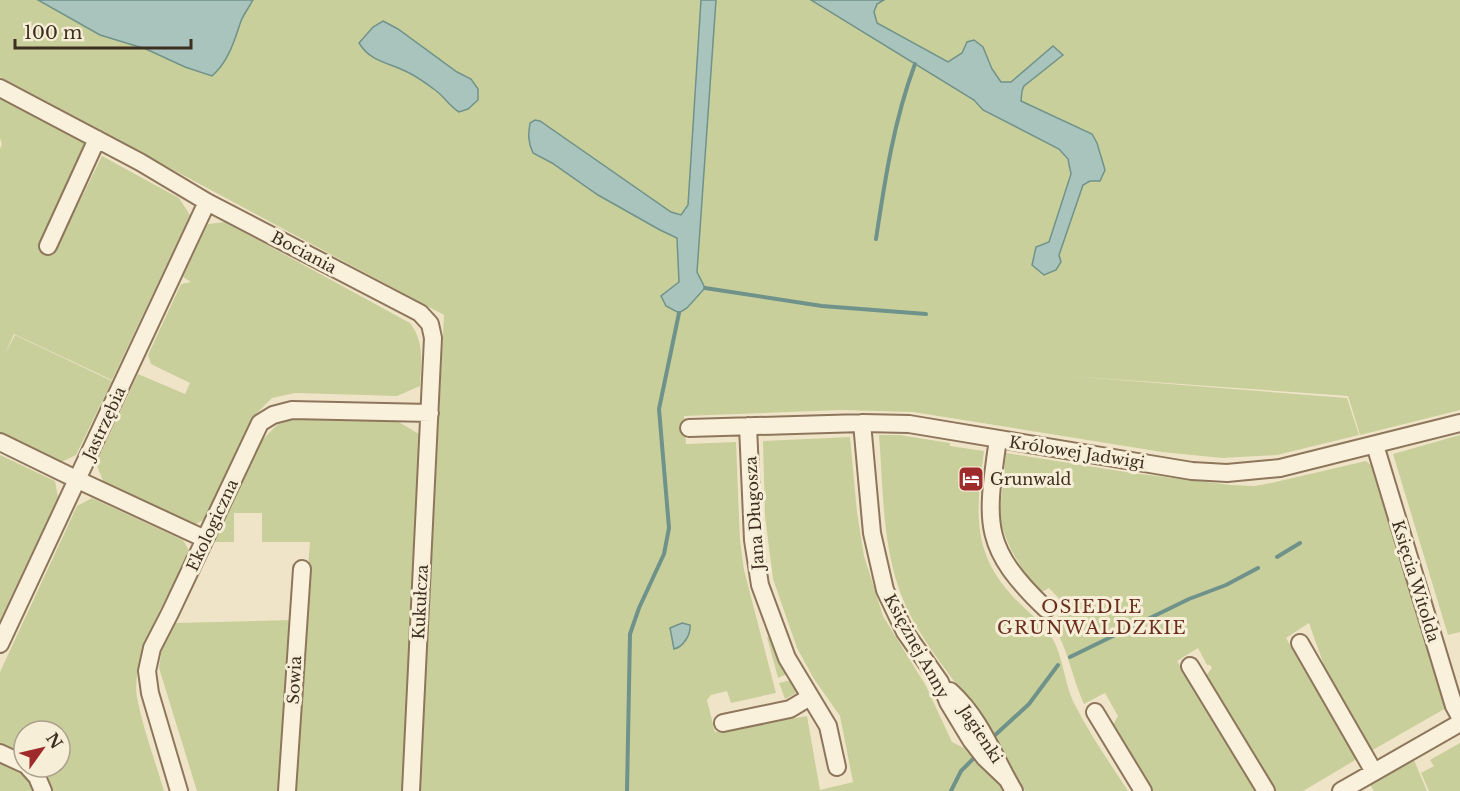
<svg xmlns="http://www.w3.org/2000/svg" width="1460" height="791" viewBox="0 0 1460 791" font-family="'Libre Baskerville',serif">
	<rect width="100%" height="100%" fill="#f0e4c8"/>
	<path fill="#c9cf9b" d="M 0,0 L 1460,0 L 1460,410 L 1360,435 L 1348,396 L 1068,376 L 1347,398 L 1359,435 L 1277,455 L 1222,458 L 1162,452 L 913,412 L 841,410 L 684,416 L 686,444 L 736,442 L 740,540 L 744,570 L 776,693 L 731,703 L 727,691 L 711,695 L 707,700 L 715,732 L 807,716 L 820,790 L 853,782 L 840,716 L 814,679 L 797,648 L 773,579 L 765,516 L 763,441 L 850,437 L 857,512 L 864,556 L 883,616 L 926,686 L 952,742 L 974,753 L 1005,791 L 420,791 L 444,315 L 0,77 Z
		M 0,97 L 89,142 L 40,249 L 53,255 L 102,156 L 179,198 L 190,215 L 112,380 L 14,334 L 5,354 L 15,335 L 112,381 L 76,455 L 59,463 L 0,434 L 0,149 L 2,144 L 0,138 Z
		M 225,222 L 410,323 C 425,343 421,362 420,386 L 397,396 L 295,393 L 272,398 L 255,415 L 209,517 L 194,525 L 103,481 L 96,463 L 138,374 L 185,394 L 190,383 L 151,364 L 148,355 L 181,284 L 191,282 L 183,277 L 208,224 Z
		M 291,419 L 397,421 L 419,434 L 403,791 L 296,791 L 304,615 L 310,542 L 262,542 L 262,513 L 234,513 L 234,542 L 213,542 L 260,442 L 277,425 Z
		M 879,435 L 899,435 L 950,443 L 950,446 L 984,451 C 978,501 970,543 1004,586 C 1017,604 1039,618 1051,636 C 1064,657 1064,684 1075,705 C 1090,735 1110,763 1128,791 L 1025,791 L 986,728 L 955,687 L 957,685 C 934,654 910,623 898,586 C 882,538 883,484 879,435 Z
		M 1460,435 L 1460,632 L 1448,635 L 1393,454 Z
		M 1006,453 L 1132,473 L 1231,485 L 1254,486 L 1271,483 L 1366,461 L 1372,466 L 1446,708 L 1371,751 L 1328,677 L 1309,623 L 1286,638 L 1357,759 L 1303,791 L 1275,791 L 1205,677 L 1212,668 L 1210,665 L 1207,665 L 1198,648 L 1177,661 L 1257,791 L 1151,791 L 1112,727 L 1118,716 L 1105,693 L 1084,704 C 1072,678 1068,648 1052,623 L 1067,607 L 1049,588 L 1038,594 L 1011,550 L 999,520 Z
		M 0,455 L 55,481 L 58,497 L 0,620 Z
		M 92,498 L 183,540 L 190,552 C 172,589 130,656 137,697 C 143,729 155,760 164,791 L 51,791 L 44,767 L 60,767 L 60,731 L 24,731 L 24,754 L 0,743 L 0,672 L 77,506 Z
		M 291,620 L 280,791 L 197,791 L 159,668 L 162,648 L 174,623 Z
		M 767,637 L 772,638 L 787,674 L 778,678 Z
		M 791,680 L 798,692 L 785,699 L 779,683 Z
		M 1460,743 L 1460,791 L 1429,791 L 1421,773 L 1434,766 L 1430,760 Z
		M 1414,760 L 1427,791 L 1374,791 L 1370,785 Z
		M 0,762 L 29,776 L 33,791 L 0,791 Z"/>
	<path fill="#a9c4bc" stroke="#6f938a" stroke-width="1.5" d="M 38,0 L 253,0 C 249,7 244,14 241,21 C 234,41 229,61 212,76 L 185,67 L 146,49 L 100,35 Z
		M 701,0 L 716,0 L 697,272 L 705,288 L 687,308 L 679,313 L 666,306 L 661,296 L 679,282 L 677,238 L 660,230 L 598,195 L 552,163 L 533,153 C 528,142 528,135 530,123 L 535,120 L 540,121 L 671,212 L 681,215 L 688,205 Z
		M 811,0 L 884,0 L 877,4 L 874,12 L 877,23 L 948,62 L 962,53 L 967,42 L 974,40 L 983,47 L 992,69 L 1001,82 L 1011,82 L 1053,46 L 1063,55 L 1024,86 L 1022,91 L 1021,101 L 1092,134 L 1097,143 L 1105,170 L 1100,181 L 1090,181 L 1083,185 L 1059,255 L 1061,262 L 1056,270 L 1044,275 L 1032,265 L 1036,247 L 1049,242 L 1071,174 L 1068,159 L 1059,149 L 983,110 L 974,100 Z
		M 383,21 L 398,29 L 457,72 L 471,79 L 478,89 L 478,100 L 468,109 L 459,112 C 449,106 444,96 435,90 C 427,84 419,78 411,74 C 391,62 372,64 359,43 L 373,27 Z
		M 682,623 L 690,625 C 691,635 683,647 674,649 L 670,628 Z"/>
	<g fill="none" stroke-linecap="round" stroke-linejoin="round">
		<path stroke="#6f938a" stroke-width="4" d="M 876,239 C 885,179 894,120 915,64
			M 705,288 L 822,306 L 926,314
			M 1277,557 L 1300,543
			M 1070,657 L 1189,599 L 1226,585 L 1258,568
			M 993,737 L 1029,704 L 1058,665
			M 627,791 L 630,634 L 639,608 L 664,554 L 669,528 L 659,409 L 679,313
			M 951,791 L 961,771 L 976,756"/>
		<g stroke="#8d765c" stroke-width="20">
			<path id="minor" d="M 0,88 L 140,162 L 207,202 L 420,313 L 430,324 L 433,338 L 411,791
				M 48,246 L 97,139
				M 862,423 L 872,533 L 885,590 L 905,632 L 940,682 L 948,702 L 971,740 L 985,758 L 1007,779
				M 748,426 L 753,540 L 760,585 L 787,658 L 828,726 L 837,767
				M 689,428 L 862,423 L 909,424 L 1192,471 L 1227,473 L 1280,468 L 1460,423
				M 998,439 C 986,523 981,547 1046,609
				M 0,442 L 78,480 L 205,539
				M 1375,445 L 1454,706 L 1460,717
				M 1300,643 L 1374,772
				M 0,644 L 207,202
				M 1190,666 L 1266,791
				M 950,691 C 982,720 993,756 1014,791
				M 1095,712 L 1143,791
				M 723,723 L 790,709 L 810,697
				M 0,753 L 24,764
				M 28,767 L 37,777 L 43,791
				M 179,791 L 150,693 L 147,671 L 152,648 L 170,613 L 260,423 L 273,415 L 292,410 L 430,413
				M 287,791 L 302,569
				M 1341,791 L 1460,723"/>
		</g>
		<use href="#minor" stroke="#faf1dc" stroke-width="16"/>
	</g>
	<defs>
		<g id="hotel-square" transform="scale(1.35)"><rect x="-9" y="-9" width="18" height="18" rx="4" fill="#9e2a2b" stroke="#f7eed8"/><path d="M-6-4.5h1.5V1H6V5H4.5V3h-9V5H-6ZM-4 0a1.8 1.8 0 1 1 3.6 0ZM.5 0V-2.5h3Q6-2.5 6 0Z" fill="#fff"/></g>
	</defs>
	<g fill-rule="evenodd">
		<use href="#hotel-square" x="971" y="479"/>
	</g>
	<g text-anchor="middle" stroke-width="6" stroke-linejoin="round" paint-order="stroke">
		<g font-size="16" fill="#3d2e20" stroke="#f7eed8">
			<text transform="translate(304 252) rotate(28)" y="6">Bociania</text>
			<text transform="translate(104 423) rotate(-65)" y="6">Jastrzębia</text>
			<text transform="translate(1077 452) rotate(9)" y="6">Królowej Jadwigi</text>
			<text transform="translate(754 513) rotate(-94)" y="6">Jana Długosza</text>
			<text transform="translate(212 525) rotate(-65)" y="6">Ekologiczna</text>
			<text transform="translate(1416 581) rotate(73)" y="6">Księcia Witolda</text>
			<text transform="translate(420 602) rotate(-87)" y="6">Kukułcza</text>
			<text transform="translate(917 646) rotate(61)" y="6">Księżnej Anny</text>
			<text transform="translate(294 680) rotate(-87)" y="6">Sowia</text>
			<text transform="translate(981 734) rotate(57)" y="6">Jagienki</text>
		</g>
		<g font-size="16" fill="#3d2e20" stroke="#f7eed8" text-anchor="start">
			<text x="990" y="485">Grunwald</text>
		</g>
		<g font-size="18" letter-spacing="1.5" fill="#6b2e1e" stroke="#f7eed8">
			<text x="1092" y="613">OSIEDLE<tspan x="1092" dy="21">GRUNWALDZKIE</tspan></text>
		</g>
	</g>
	<g transform="translate(42 749) rotate(56)"><circle r="28" fill="#f7eed8" stroke="#ada18e" stroke-width="1.5"/>
	<path d="M0-4.5L10 22L0 15L-10 22Z" fill="#9e2a2b"/>
	<text y="-9" font-size="16" font-weight="bold" text-anchor="middle" fill="#3d2e20">N</text>
	</g>
	<path d="M15 39v9h176v-9" fill="none" stroke="#3d2e20" stroke-width="3"/>
	<text x="24" y="39" font-size="18" fill="#3d2e20" stroke="#f7eed8" stroke-width="4.5" paint-order="stroke">100 m</text>
</svg>
